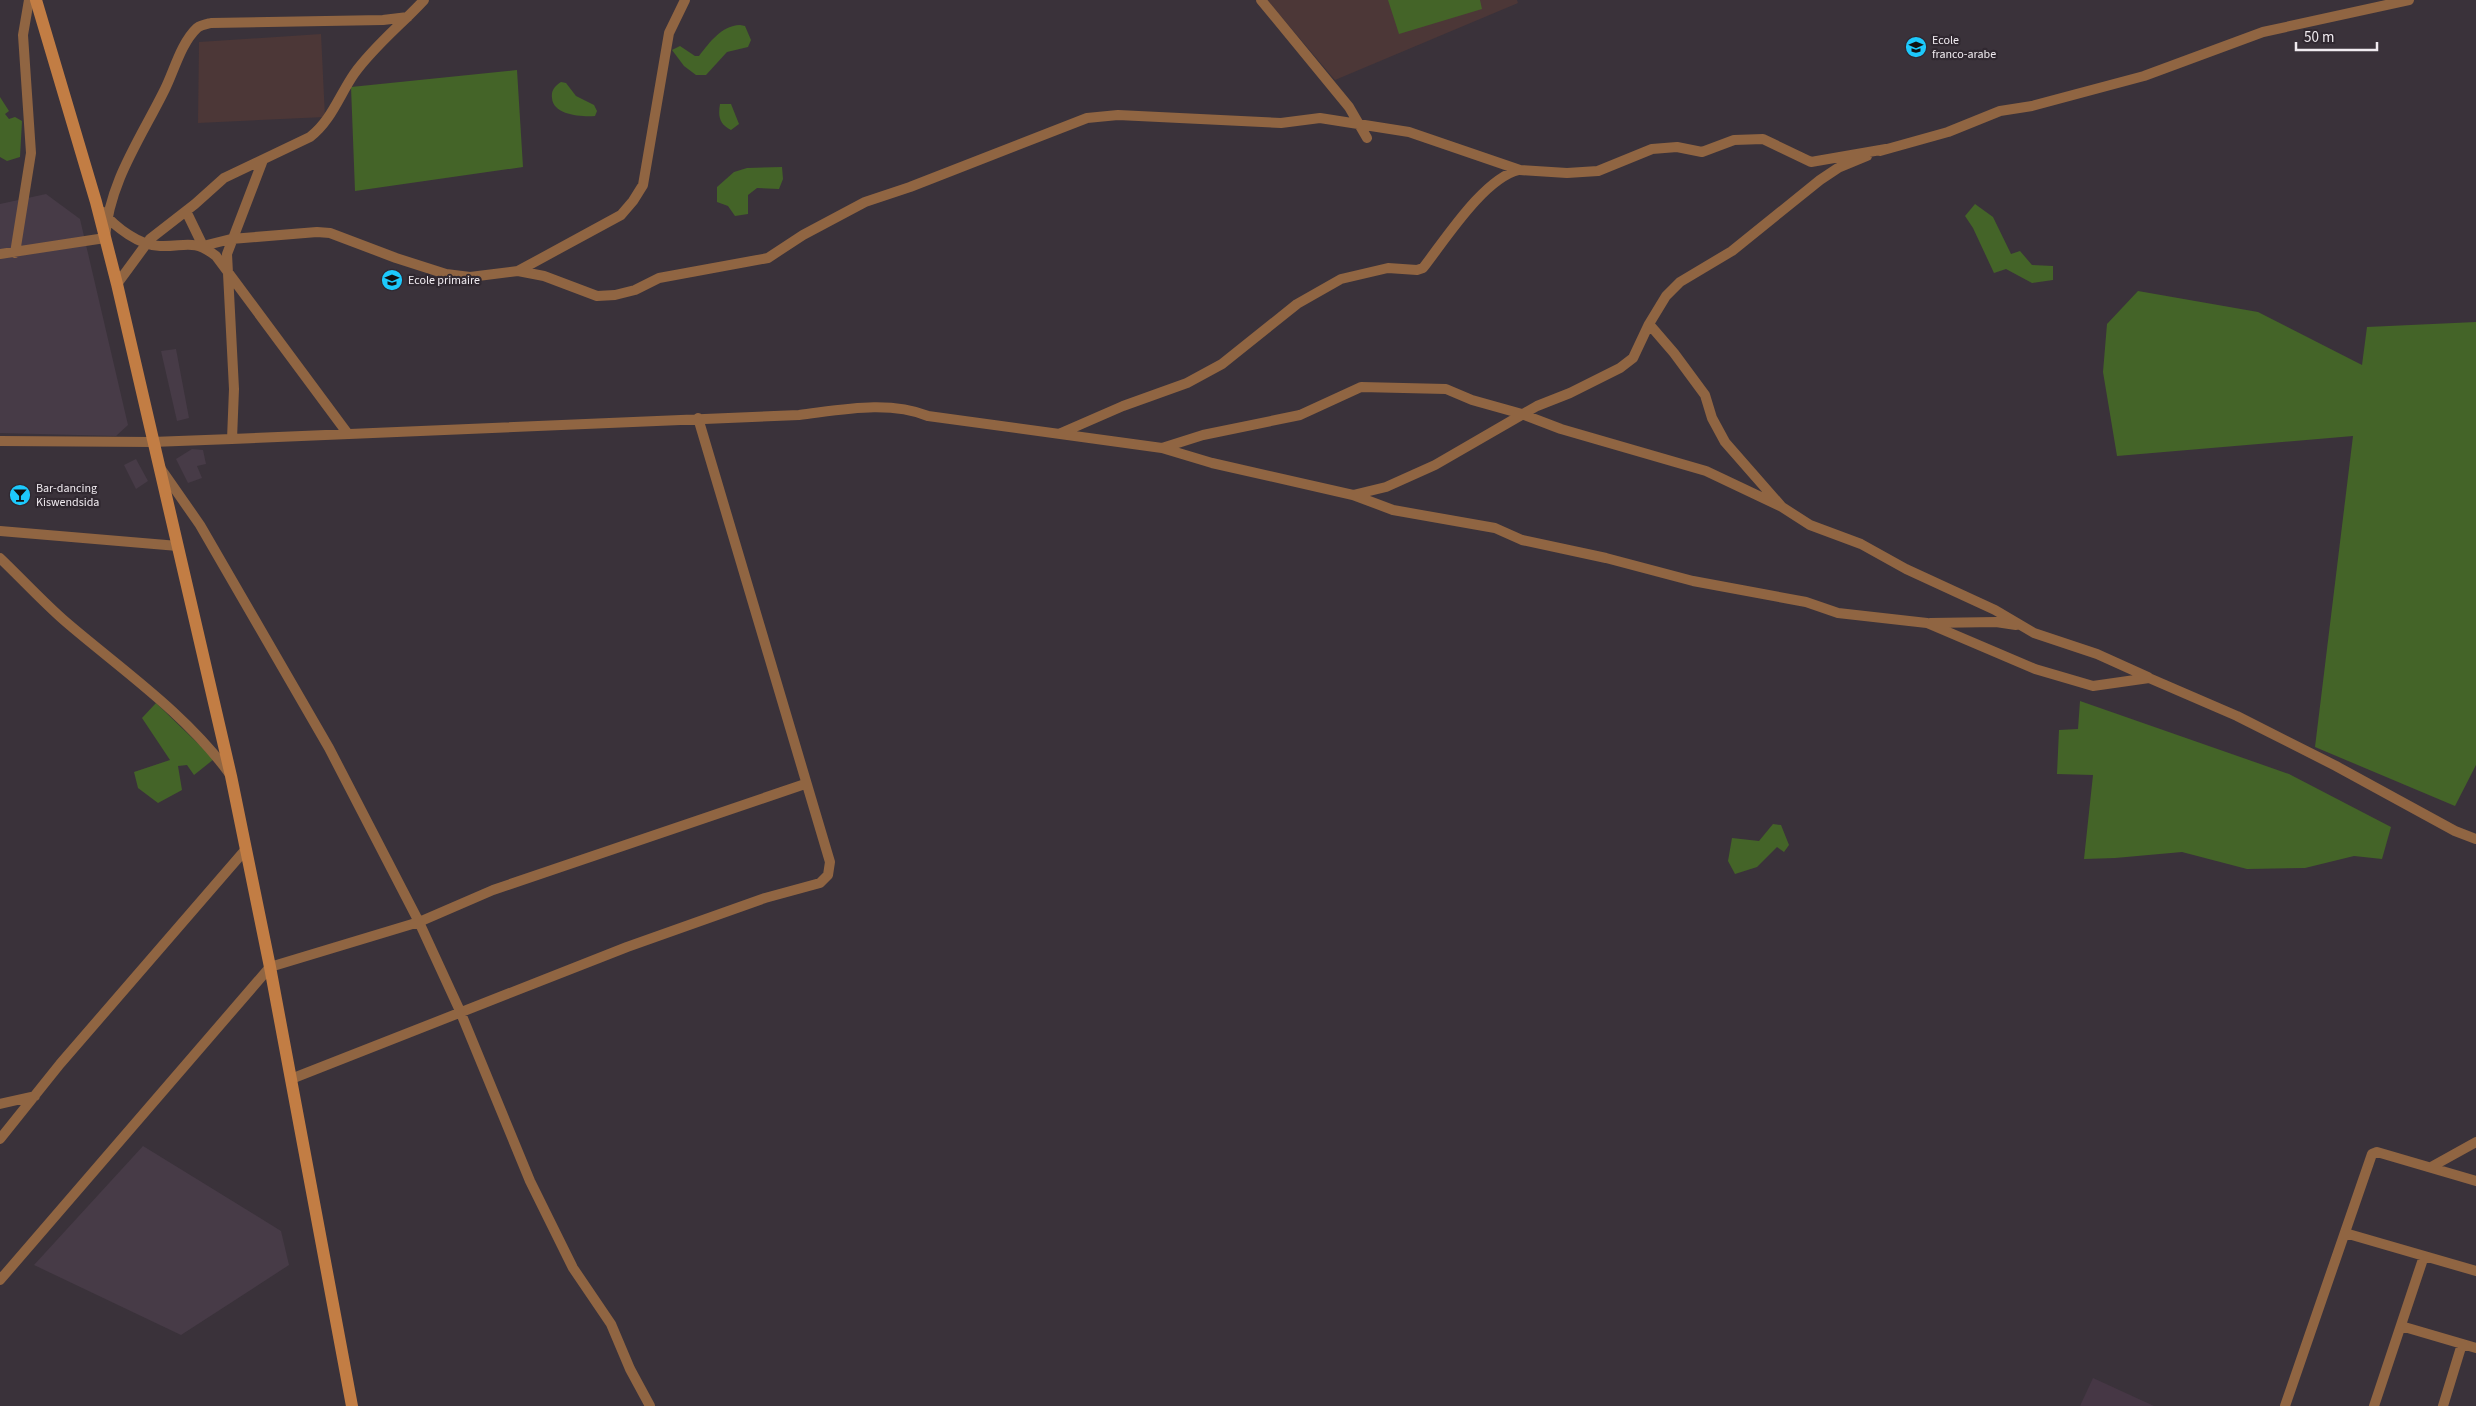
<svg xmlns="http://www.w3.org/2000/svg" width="2476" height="1406" viewBox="0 0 2476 1406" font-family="'Source Sans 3',sans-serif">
	<rect width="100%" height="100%" fill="#3a323a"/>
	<path fill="#473b47" d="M 46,194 L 80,219 L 128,425 L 116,436 L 0,433 L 0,204 Z
		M 176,349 L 189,418 L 177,421 L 161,351 Z
		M 192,449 L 203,450 L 206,464 L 197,466 L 202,478 L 188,483 L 176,459 Z
		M 136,459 L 148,481 L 136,489 L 124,465 Z
		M 143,1146 L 281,1231 L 289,1265 L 181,1335 L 34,1265 Z"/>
	<path fill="#463745" d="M 2093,1378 L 2154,1406 L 2080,1406 Z"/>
	<path fill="#4c3737" d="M 1267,0 L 1517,0 L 1518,3 L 1335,80 Z
		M 321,34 L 325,117 L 198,123 L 199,42 Z"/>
	<path fill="#446428" d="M 1388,0 L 1480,0 L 1482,9 L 1399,34 Z
		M 740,25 L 745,26 L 751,40 L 748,47 L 727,52 L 706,75 L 696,75 L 684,66 L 672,50 L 680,46 L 695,56 L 699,56 C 710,42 721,26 740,25 Z
		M 517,70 L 523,167 L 355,191 L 351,87 Z
		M 561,82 L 566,83 L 576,96 L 594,105 L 597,111 L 595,116 C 581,117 553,115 552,98 C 551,90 555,86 561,82 Z
		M 0,97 L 9,111 L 5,114 L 9,119 L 15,117 L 22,121 L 20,157 L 7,161 L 0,157 Z
		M 720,104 L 731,104 L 739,124 L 731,130 C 719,124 718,116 720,104 Z
		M 782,167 L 783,179 L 779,189 L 757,188 L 748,195 L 748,214 L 735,216 L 728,206 L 717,202 L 717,187 L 734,172 L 747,168 Z
		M 1975,204 L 1993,217 L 2011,254 L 2020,251 L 2032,265 L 2053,266 L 2053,280 L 2032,283 L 2006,269 L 1994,273 L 1973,228 L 1965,216 Z
		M 2138,291 L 2258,312 L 2362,365 L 2367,327 L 2476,322 L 2476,765 L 2455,806 L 2315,747 L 2353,436 L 2117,456 L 2103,372 L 2107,324 Z
		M 2080,701 L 2289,774 L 2391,827 L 2382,859 L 2354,856 L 2305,868 L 2247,869 L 2182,852 L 2115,858 L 2084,859 L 2093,775 L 2057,774 L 2059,730 L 2078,729 Z
		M 156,703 L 214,759 L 194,775 L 187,765 L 178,766 L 182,790 L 158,803 L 138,788 L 134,772 L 170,760 L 142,718 Z
		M 1773,824 L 1781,825 L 1789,845 L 1784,852 L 1777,847 L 1757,867 L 1735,874 L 1728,861 L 1732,838 L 1759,841 Z"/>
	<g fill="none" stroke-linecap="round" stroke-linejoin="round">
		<path stroke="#906542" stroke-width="10" d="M 1261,0 L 1349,107 L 1367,138
			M 1880,151 L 1948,132 L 2000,111 L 2032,106 L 2144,76 L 2263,32 L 2409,0
			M 186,211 L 203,246 L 231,239 L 317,232 L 330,233 L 396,258 L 446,274 L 470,277 L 518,271 L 544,276 L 597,296 L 615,295 L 635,290 L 659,278 L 768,258 L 803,235 L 865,202 L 910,187 L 1087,118 L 1118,115 L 1281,123 L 1320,118 L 1409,132 L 1520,170 L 1567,173 L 1598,171 L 1652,149 L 1677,147 L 1702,152 L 1734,140 L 1763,139 L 1811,162 L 1886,149
			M 103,212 C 115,227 140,246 160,246 C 185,247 193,238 216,256 L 348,434
			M 15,253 L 31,153 L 23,35 L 29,0
			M 0,254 L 105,238 C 109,182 141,138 165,89 C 174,71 181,43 197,28 C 201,25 207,24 211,23 L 383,20 L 408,17
			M 518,271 L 621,215 L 633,201 L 643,185 L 669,33 L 685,0
			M 117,284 L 150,239 L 195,204 L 224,178 L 310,137 C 331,121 339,96 354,74 C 374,46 401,25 424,0
			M 1649,324 L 1674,353 L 1705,395 L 1712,418 L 1725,442 L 1782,507 L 1810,525 L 1861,544 L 1906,569 L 1995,610 L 2034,633 L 2097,654 L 2148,677
			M 1061,433 L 1123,406 L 1187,383 L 1222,364 L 1297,304 L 1341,279 L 1388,268 L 1417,270 L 1423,268 C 1445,240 1484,178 1519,170
			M 232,439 L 234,389 L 227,254 L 263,160
			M 0,441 L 152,442 L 232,439 L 799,415 C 841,410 888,400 928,416 L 1162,448 L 1212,463 L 1353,495 L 1393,510 L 1495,528 L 1522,540 L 1606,558 L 1693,581 L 1806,602 L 1838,613 L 1927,623 L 2035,669 L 2093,686 L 2149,678 L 2237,716 L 2336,766 L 2455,831 L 2476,839
			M 1162,448 L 1203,435 L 1300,415 L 1361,387 L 1446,389 L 1472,400 L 1522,414 L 1561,429 L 1706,471 L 1782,507
			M 161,469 L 200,525 L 329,748 L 419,922 L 460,1011 L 530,1181 L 573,1268 L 611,1324 L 630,1369 L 650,1406
			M 1353,495 L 1386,487 L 1435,465 L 1537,406 L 1570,393 L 1620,368 L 1633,358 L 1649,324 L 1666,296 L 1680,282 L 1732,251 L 1820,180 L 1838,168 L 1867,156
			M 0,531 L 178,546
			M 0,558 C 22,579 43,602 66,622 C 122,670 185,713 229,773
			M 1930,623 L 1996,622 L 2016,625
			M 291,1079 L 627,947 L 765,898 L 820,883 L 828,875 L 830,862 L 698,418
			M 0,1104 L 35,1096
			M 0,1139 L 60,1064 L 246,849
			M 2431,1167 L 2476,1142
			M 2345,1233 L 2476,1271
			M 0,1280 L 270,967 L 419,922 L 493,890 L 805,784
			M 2401,1326 L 2476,1348
			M 2285,1406 L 2372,1154 L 2377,1152 L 2476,1181
			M 2374,1406 L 2424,1256
			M 2443,1406 L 2462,1344"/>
		<path stroke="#c27d44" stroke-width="12" d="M 36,0 L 96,202 L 117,284 L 231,776 L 270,967 L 352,1406"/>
	</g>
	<defs>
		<g id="school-disc" transform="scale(1.125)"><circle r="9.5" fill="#1dc9fc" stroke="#302830"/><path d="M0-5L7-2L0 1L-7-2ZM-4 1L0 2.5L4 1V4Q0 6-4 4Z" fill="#111"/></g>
		<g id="bar-disc" transform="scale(1.125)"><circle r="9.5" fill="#1dc9fc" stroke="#302830"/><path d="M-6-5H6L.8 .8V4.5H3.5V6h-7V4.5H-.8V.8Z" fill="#111"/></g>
	</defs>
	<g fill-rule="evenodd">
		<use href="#school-disc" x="1916" y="47"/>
		<use href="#school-disc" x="392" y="280"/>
		<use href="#bar-disc" x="20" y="495"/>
	</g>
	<g text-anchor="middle" stroke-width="4.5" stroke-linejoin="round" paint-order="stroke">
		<g font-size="12" fill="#f0ebf0" stroke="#302830" text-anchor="start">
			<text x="1932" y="44">Ecole<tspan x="1932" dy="14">franco-arabe</tspan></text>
			<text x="408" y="284">Ecole primaire</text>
			<text x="36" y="492">Bar-dancing<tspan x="36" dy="14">Kiswendsida</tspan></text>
		</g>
	</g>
	<path d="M2296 42v8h81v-8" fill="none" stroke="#f0ebf0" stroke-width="2.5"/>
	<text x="2304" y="42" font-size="15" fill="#f0ebf0" stroke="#302830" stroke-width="4" paint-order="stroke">50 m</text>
</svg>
